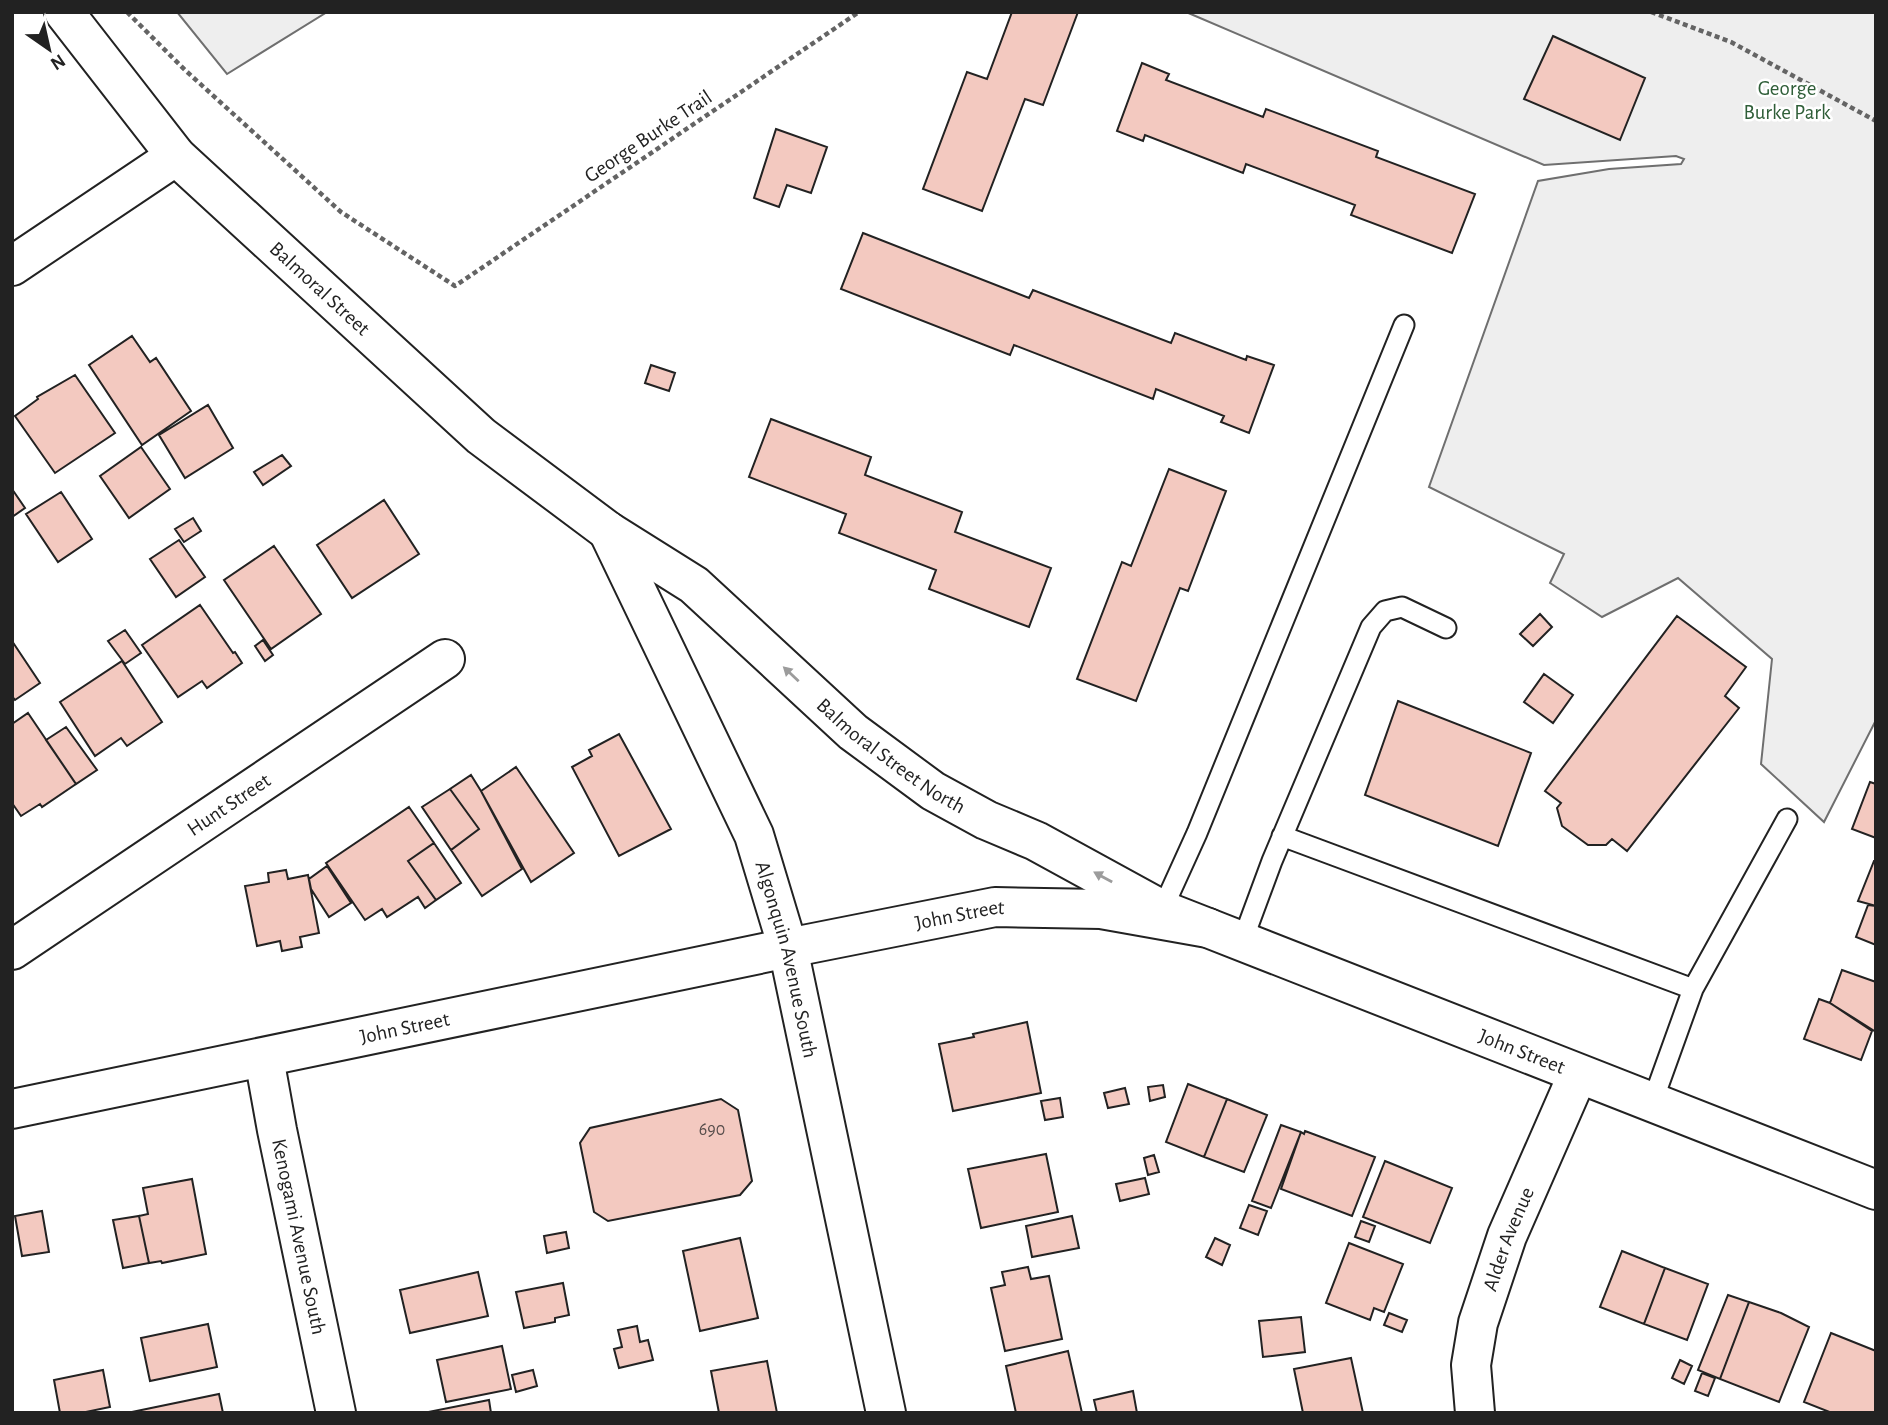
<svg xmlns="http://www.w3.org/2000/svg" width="1888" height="1425" viewBox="0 0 1888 1425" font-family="'Alegreya Sans',sans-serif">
	<rect width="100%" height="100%" fill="#fff"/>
	<path fill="#eee" stroke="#6f6f6f" stroke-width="2" d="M 177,12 L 327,12 L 227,74 Z
		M 1186,12 L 1876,12 L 1876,720 L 1824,822 L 1761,764 L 1772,659 L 1678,578 L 1602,617 L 1550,583 L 1564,554 L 1429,487 L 1538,181 L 1609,169 L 1681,164 L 1684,159 L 1676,156 L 1544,165 Z"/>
	<path fill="#f3c9c0" stroke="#222" stroke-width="2" d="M 1012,12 L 1078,12 L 1043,105 L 1025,99 L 982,211 L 923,189 L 967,72 L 987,79 Z
		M 1553,36 L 1645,78 L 1620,140 L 1524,99 Z
		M 1142,63 L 1169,74 L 1166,80 L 1263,117 L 1266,109 L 1378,151 L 1376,157 L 1475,194 L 1452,253 L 1351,215 L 1355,205 L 1246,164 L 1243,173 L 1145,135 L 1143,141 L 1117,131 Z
		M 776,129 L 827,147 L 811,193 L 787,185 L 779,207 L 754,198 Z
		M 863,233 L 1029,298 L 1033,290 L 1171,343 L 1175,333 L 1246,360 L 1247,356 L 1274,365 L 1249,433 L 1221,422 L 1224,416 L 1156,389 L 1153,399 L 1014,345 L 1010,355 L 841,289 Z
		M 132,336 L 150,362 L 156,358 L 191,411 L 142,445 L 89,365 Z
		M 651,365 L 675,373 L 669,391 L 645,383 Z
		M 75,375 L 115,433 L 55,473 L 15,416 L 38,399 L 37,397 Z
		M 208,405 L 233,448 L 185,478 L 159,435 Z
		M 771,419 L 871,457 L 865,475 L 962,512 L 955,532 L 1051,568 L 1029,627 L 929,589 L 936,570 L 839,533 L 846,514 L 749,477 Z
		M 141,447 L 170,489 L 129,518 L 100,476 Z
		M 282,455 L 291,466 L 263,485 L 254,472 Z
		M 1169,469 L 1226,491 L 1188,591 L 1180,588 L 1136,701 L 1077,679 L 1122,562 L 1131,566 Z
		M 12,489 L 25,508 L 12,517 Z
		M 61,492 L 92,539 L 58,562 L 26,514 Z
		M 384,500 L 419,554 L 352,598 L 317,545 Z
		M 193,518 L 201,531 L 184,542 L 175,529 Z
		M 179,540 L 205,577 L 176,597 L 150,559 Z
		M 274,546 L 321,614 L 271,649 L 224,580 Z
		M 200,605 L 233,653 L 235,652 L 242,663 L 207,688 L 202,681 L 178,697 L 142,645 Z
		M 1540,614 L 1552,627 L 1533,646 L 1520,634 Z
		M 1677,616 L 1746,667 L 1725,696 L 1739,708 L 1627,851 L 1612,839 L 1606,845 L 1588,845 L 1562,826 L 1557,808 L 1561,803 L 1545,791 Z
		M 125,630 L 141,653 L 125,664 L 108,641 Z
		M 263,640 L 273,655 L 265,661 L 255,646 Z
		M 12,641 L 40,683 L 15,700 L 12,696 Z
		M 122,661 L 162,722 L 127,746 L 121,738 L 95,756 L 60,702 Z
		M 1544,674 L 1573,695 L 1553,723 L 1524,702 Z
		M 1398,701 L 1531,753 L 1498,846 L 1365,795 Z
		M 28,713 L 76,784 L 42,807 L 40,804 L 21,816 L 12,803 L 12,724 Z
		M 66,727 L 97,770 L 76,784 L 46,740 Z
		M 619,734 L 671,829 L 619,856 L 572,767 L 592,756 L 589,750 Z
		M 516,767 L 574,853 L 531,882 L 481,791 Z
		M 471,775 L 481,791 L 522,869 L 482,896 L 451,850 L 479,829 L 450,789 Z
		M 1870,782 L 1876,784 L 1876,838 L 1852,829 Z
		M 450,789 L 479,829 L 451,850 L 422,807 Z
		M 409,807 L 434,843 L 408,861 L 436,900 L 425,908 L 418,897 L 387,917 L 382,909 L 365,920 L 326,863 Z
		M 434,843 L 461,883 L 436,900 L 408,861 Z
		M 1874,861 L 1876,861 L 1876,906 L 1858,901 Z
		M 327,866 L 351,903 L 329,917 L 311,889 L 309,879 Z
		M 286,870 L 288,879 L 308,875 L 319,933 L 300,937 L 302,947 L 282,951 L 280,941 L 257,946 L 245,886 L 269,882 L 268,873 Z
		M 1868,905 L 1876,906 L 1876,945 L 1856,937 Z
		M 1842,970 L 1876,982 L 1876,1032 L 1830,1003 Z
		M 1819,999 L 1830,1003 L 1872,1031 L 1861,1060 L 1804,1039 Z
		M 1027,1022 L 1041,1093 L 953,1111 L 939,1044 L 974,1037 L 973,1034 Z
		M 1188,1084 L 1227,1099 L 1204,1157 L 1166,1142 Z
		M 1163,1085 L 1165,1097 L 1150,1101 L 1148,1087 Z
		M 1125,1088 L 1129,1104 L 1108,1108 L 1104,1093 Z
		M 1060,1098 L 1063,1117 L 1045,1120 L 1041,1101 Z
		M 721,1099 L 738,1110 L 752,1181 L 740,1195 L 608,1221 L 594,1212 L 580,1143 L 590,1128 Z
		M 1227,1099 L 1267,1115 L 1244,1172 L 1204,1157 Z
		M 1281,1125 L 1301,1132 L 1271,1208 L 1252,1201 Z
		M 1305,1131 L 1375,1157 L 1352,1216 L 1281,1189 L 1301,1132 L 1304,1134 Z
		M 1046,1154 L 1058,1212 L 981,1228 L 968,1169 Z
		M 1154,1155 L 1159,1172 L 1148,1175 L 1144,1158 Z
		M 1385,1161 L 1452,1188 L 1430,1243 L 1363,1217 Z
		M 1145,1178 L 1149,1194 L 1120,1201 L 1116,1184 Z
		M 192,1179 L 206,1254 L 162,1263 L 161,1261 L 149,1263 L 139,1216 L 148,1214 L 143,1188 Z
		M 1249,1205 L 1267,1211 L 1258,1235 L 1240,1228 Z
		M 42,1211 L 49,1252 L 22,1256 L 15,1216 Z
		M 139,1216 L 149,1263 L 123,1268 L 113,1220 Z
		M 1072,1216 L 1079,1248 L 1032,1257 L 1026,1226 Z
		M 1361,1221 L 1375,1226 L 1369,1242 L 1355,1237 Z
		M 566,1232 L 569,1248 L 547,1253 L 544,1236 Z
		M 740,1238 L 758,1318 L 700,1331 L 683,1251 Z
		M 1215,1238 L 1230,1245 L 1222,1265 L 1206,1257 Z
		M 1349,1243 L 1403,1264 L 1384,1312 L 1374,1308 L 1370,1320 L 1326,1303 Z
		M 1622,1251 L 1665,1268 L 1644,1324 L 1600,1307 Z
		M 1028,1267 L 1031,1279 L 1049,1276 L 1062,1339 L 1005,1351 L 991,1288 L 1005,1285 L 1002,1272 Z
		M 1665,1268 L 1708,1284 L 1687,1340 L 1644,1324 Z
		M 478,1272 L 488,1316 L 410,1333 L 400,1290 Z
		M 563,1283 L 569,1315 L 555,1318 L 555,1322 L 524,1328 L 516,1292 Z
		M 1728,1295 L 1749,1302 L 1720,1379 L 1698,1370 Z
		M 1749,1302 L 1781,1313 L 1809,1327 L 1779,1402 L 1720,1379 Z
		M 1389,1313 L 1407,1320 L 1402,1332 L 1384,1325 Z
		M 1301,1317 L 1305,1352 L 1263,1357 L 1259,1321 Z
		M 208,1324 L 217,1367 L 150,1381 L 141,1338 Z
		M 637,1326 L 640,1342 L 648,1340 L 653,1360 L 619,1368 L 614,1349 L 622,1347 L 618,1330 Z
		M 1831,1333 L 1876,1351 L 1876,1413 L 1832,1413 L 1804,1402 Z
		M 502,1346 L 511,1389 L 446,1402 L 437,1360 Z
		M 1068,1351 L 1082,1413 L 1016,1413 L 1006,1366 Z
		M 1351,1358 L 1363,1413 L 1303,1413 L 1294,1369 Z
		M 1680,1360 L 1692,1366 L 1684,1384 L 1672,1378 Z
		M 767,1361 L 777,1413 L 719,1413 L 711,1371 Z
		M 103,1370 L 110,1407 L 81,1413 L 60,1413 L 54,1380 Z
		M 533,1370 L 537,1386 L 516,1392 L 512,1375 Z
		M 1702,1373 L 1715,1378 L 1708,1396 L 1695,1391 Z
		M 1133,1391 L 1137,1413 L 1097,1413 L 1094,1400 Z
		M 219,1394 L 223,1413 L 127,1413 Z
		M 489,1400 L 491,1413 L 428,1413 L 428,1412 Z"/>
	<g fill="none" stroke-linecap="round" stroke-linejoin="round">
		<g stroke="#222" stroke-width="23">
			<path id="service" d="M 1282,836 L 1693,989 L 1652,1103
				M 1162,910 L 1197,833 L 1404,325
				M 1242,942 L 1272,861 L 1371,627 L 1385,611 L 1402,607 L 1446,628
				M 1693,989 L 1787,819"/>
		</g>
		<g stroke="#222" stroke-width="42">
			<g id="minor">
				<path d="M 12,266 L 176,156"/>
				<path id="s1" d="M 12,950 L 445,659"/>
				<path id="s2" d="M 264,1058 L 277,1130 L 336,1413"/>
				<path id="s3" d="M 1475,1413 L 1471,1365 L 1478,1323 L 1507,1236 L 1578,1074"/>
			</g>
		</g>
		<g stroke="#222" stroke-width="42">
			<g id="tertiary">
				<path id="s4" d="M 12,1109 L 788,948"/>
			</g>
		</g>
		<g stroke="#222" stroke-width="42">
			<g id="secondary">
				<path id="s5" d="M 64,12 L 176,156 L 481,436 L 608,531 L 694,585 L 853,732 L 933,791 L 986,820 L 1036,841 L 1162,910 L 1208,928"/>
				<path id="s6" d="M 608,531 L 754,835 L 788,948 L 886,1413"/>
				<path id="s7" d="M 788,948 L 995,907 L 1101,909 L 1208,928 L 1876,1190"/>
			</g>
		</g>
		<path stroke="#646464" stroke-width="4.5" stroke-dasharray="5 3.5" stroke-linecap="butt" d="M 127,12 L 185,70 L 341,212 L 455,286 L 859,12
			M 1651,12 L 1731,42 L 1876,121"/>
		<use href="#service" stroke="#fff" stroke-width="19"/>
		<use href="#minor" stroke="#fff" stroke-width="38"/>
		<use href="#tertiary" stroke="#fff" stroke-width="38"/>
		<use href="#secondary" stroke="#fff" stroke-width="38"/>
	</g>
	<defs><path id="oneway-solid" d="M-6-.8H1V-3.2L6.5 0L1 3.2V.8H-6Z" transform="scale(1.75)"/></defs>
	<g fill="#9c9c9c">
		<use href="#oneway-solid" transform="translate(791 674) rotate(-137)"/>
		<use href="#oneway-solid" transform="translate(1103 877) rotate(-151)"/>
	</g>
	<g text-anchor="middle" stroke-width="5" stroke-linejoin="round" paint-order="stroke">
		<g font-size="18" fill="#564c4a">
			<text x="712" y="1135">690</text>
		</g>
		<g font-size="21" fill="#2f5e38" stroke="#fff">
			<text x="1787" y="95">George<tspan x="1787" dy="24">Burke Park</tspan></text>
		</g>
		<g font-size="21" fill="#222" stroke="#fff">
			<text transform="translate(648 136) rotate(-34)" y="7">George Burke Trail</text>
			<text dy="7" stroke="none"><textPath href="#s5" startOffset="378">Balmoral Street</textPath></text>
			<text dy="7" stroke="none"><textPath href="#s5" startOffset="1118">Balmoral Street North</textPath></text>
			<text dy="7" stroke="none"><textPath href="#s1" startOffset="261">Hunt Street</textPath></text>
			<text dy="7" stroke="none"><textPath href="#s7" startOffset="175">John Street</textPath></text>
			<text dy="7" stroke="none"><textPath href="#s6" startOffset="466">Algonquin Avenue South</textPath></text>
			<text dy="7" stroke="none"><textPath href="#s4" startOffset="401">John Street</textPath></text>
			<text dy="7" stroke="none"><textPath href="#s7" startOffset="763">John Street</textPath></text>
			<text dy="7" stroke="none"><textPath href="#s2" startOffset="182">Kenogami Avenue South</textPath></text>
			<text dy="7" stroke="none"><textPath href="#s3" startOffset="180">Alder Avenue</textPath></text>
		</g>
	</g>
	<rect width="1888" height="1425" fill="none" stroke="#222222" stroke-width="28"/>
	<g transform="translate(49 49) rotate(146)" stroke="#ffffff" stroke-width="5" paint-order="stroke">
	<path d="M0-5L12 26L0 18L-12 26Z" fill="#222222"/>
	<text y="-10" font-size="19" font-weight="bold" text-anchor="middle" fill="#222222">N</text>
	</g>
</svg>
